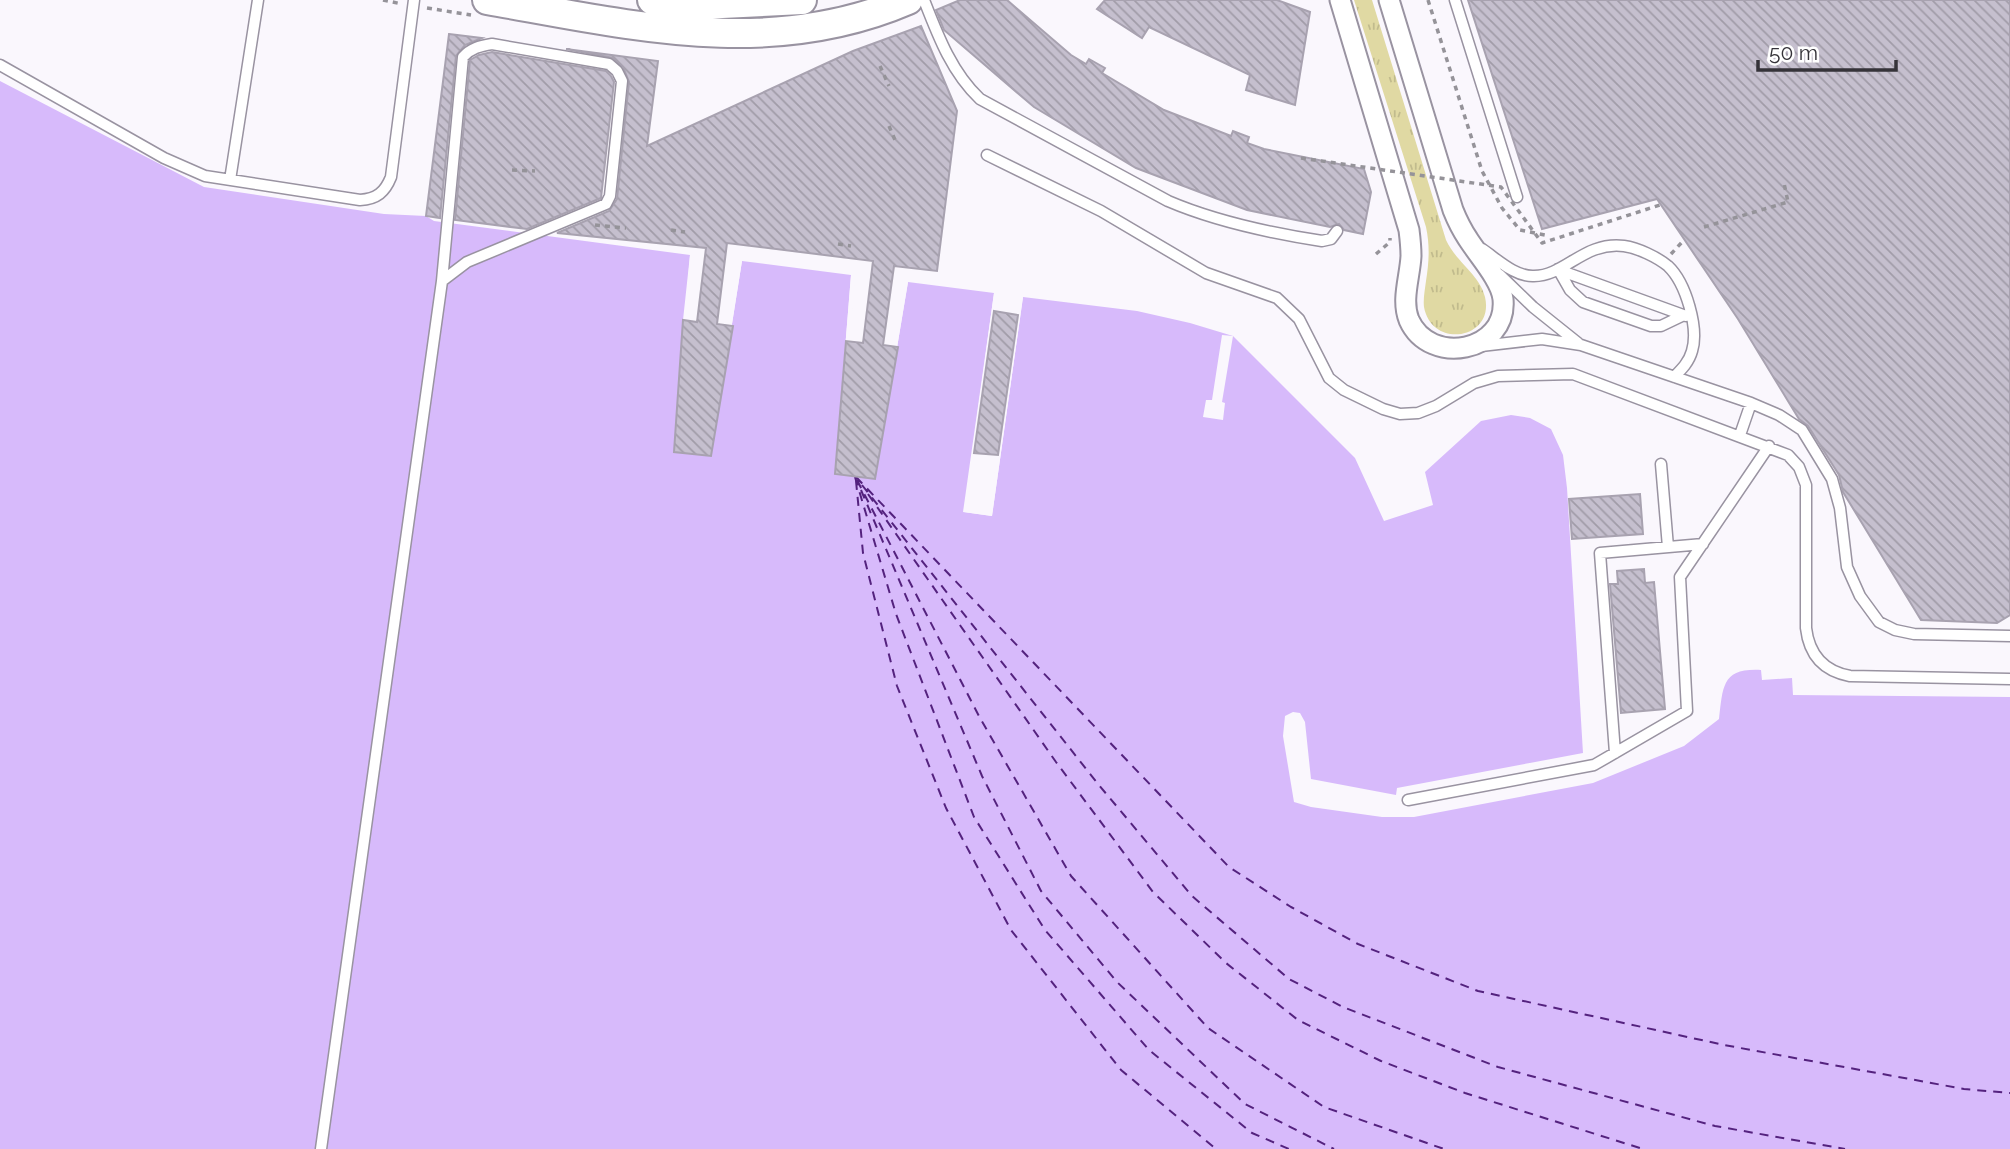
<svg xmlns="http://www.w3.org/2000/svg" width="2010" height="1149" viewBox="0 0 2010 1149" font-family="Raleway,sans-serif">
	<defs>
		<pattern id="grass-tufts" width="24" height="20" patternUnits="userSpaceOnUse" patternTransform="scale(1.75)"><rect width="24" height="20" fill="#e0d9a3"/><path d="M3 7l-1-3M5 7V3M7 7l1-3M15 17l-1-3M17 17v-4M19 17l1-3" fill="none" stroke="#c1bb8d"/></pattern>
		<pattern id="building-back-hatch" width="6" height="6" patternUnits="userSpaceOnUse" patternTransform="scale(1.75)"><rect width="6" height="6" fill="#c5bfce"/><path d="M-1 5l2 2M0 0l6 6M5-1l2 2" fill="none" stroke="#a19ca8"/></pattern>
	</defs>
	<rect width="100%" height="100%" fill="#faf7fd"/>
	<path fill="url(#grass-tufts)" d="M 1354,0 L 1372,0 L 1446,240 C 1456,262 1480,275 1485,297 C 1495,339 1432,350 1424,307 C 1423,299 1425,289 1426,281 C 1429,262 1430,246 1426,227 Z"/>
	<path fill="#d7bafb" d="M 0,81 L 204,187 L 384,214 L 426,216 L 434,221 L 690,255 L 683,320 L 674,452 L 711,456 L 742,261 L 851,275 L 835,473 L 875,479 L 908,282 L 994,293 L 964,512 L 992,516 L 1023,297 L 1137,311 L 1190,323 L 1233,336 L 1355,458 L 1384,521 L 1433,505 L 1425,472 L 1481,421 L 1511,415 L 1530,418 L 1551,429 L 1563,455 L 1567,488 L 1583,753 L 1397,788 L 1396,795 L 1311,779 L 1305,722 L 1300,713 L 1293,712 L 1285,716 L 1283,736 L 1294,802 L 1311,807 L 1382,817 L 1414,817 L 1593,783 L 1684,746 L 1719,719 C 1723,686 1722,668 1761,670 L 1762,680 L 1792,678 L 1793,695 L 2010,697 L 2010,1149 L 0,1149 Z"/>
	<path fill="#faf7fd" d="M 690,255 L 694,255 L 677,449 L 729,326 L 738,261 L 742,261 L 711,456 L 674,452 Z
		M 851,275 L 855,276 L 839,471 L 895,347 L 905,282 L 908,282 L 875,479 L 835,474 Z
		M 994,293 L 997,294 L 967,509 L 989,512 L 1020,296 L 1023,297 L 992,516 L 963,512 Z
		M 1222,335 L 1233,336 L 1222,402 L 1225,403 L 1223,420 L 1203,417 L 1206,400 L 1212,400 Z"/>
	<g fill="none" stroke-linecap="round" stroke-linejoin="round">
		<path stroke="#54227e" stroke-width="2" stroke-dasharray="9 7" stroke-linecap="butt" d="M 855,477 L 896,614 L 974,817 L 1045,930 L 1149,1050 L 1252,1133 L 1289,1149
			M 856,477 L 1229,867 L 1291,907 L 1358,944 L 1478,991 L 1724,1045 L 1964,1089 L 2010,1093
			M 857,480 L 980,718 L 1071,876 L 1208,1028 L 1324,1107 L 1444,1149
			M 856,481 L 863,553 L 897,686 L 946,808 L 1011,930 L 1121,1070 L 1216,1149
			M 862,485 L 1098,784 L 1192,896 L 1289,979 L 1343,1007 L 1498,1067 L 1715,1126 L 1845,1149
			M 861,490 L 982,776 L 1041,891 L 1117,982 L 1245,1104 L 1334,1149
			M 868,494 L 1056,762 L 1153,892 L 1226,963 L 1298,1020 L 1381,1061 L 1465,1093 L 1643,1149"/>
	</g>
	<path fill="url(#building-back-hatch)" stroke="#a8a2b0" stroke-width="2" d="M 960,0 L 1007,0 L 1071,55 L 1086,64 L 1089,59 L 1105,68 L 1102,73 L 1164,110 L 1231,136 L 1233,131 L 1249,137 L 1247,143 L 1264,149 L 1364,169 L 1371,192 L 1363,234 L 1344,230 L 1339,224 L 1330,227 L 1247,210 L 1136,168 L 1034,107 L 944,30 L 936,10 Z
		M 1105,0 L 1277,0 L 1310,12 L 1295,105 L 1246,90 L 1250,75 L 1149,27 L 1142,38 L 1097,9 Z
		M 1468,0 L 2010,0 L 2010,615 L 1997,623 L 1921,620 L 1843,492 L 1839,475 L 1808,426 L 1799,419 L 1738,319 L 1657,199 L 1542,229 Z
		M 921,26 L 957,111 L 937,271 L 894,266 L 883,345 L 898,347 L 875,479 L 835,474 L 846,341 L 863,343 L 873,261 L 727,243 L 717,324 L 733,326 L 711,456 L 674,452 L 683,320 L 697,322 L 706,248 L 557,233 L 609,211 L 617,199 L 629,82 L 623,67 L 613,58 L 566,49 L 658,61 L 647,146 L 853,51 Z
		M 449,34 L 482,38 L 465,45 L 456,56 L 440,218 L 426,216 Z
		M 492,52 L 606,71 L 611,76 L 614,82 L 601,198 L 527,229 L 455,220 L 470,60 L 479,55 Z
		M 994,311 L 1018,315 L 998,455 L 974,453 Z
		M 1640,494 L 1643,534 L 1572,539 L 1569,499 Z
		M 1644,569 L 1645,583 L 1654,582 L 1665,709 L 1621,713 L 1610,584 L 1618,584 L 1617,571 Z"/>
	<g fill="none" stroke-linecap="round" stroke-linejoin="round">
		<g stroke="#9993a1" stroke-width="13">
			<path id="lane" d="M 924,0 C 938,36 952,73 980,99 L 1168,201 C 1217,222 1270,233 1322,241 L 1331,239 L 1337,231
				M 1455,0 L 1517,197
				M 492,44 L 609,64 L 617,71 L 622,81 L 610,196 L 606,204 L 467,262 L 442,281 L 463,57 C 471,48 480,46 492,44 Z
				M 0,65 L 164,158 L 205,176 L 360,200 C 377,199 385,192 391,177 L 414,0
				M 987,155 L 1101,211 L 1206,273 L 1277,298 L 1299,319 L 1329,378 L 1344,390 L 1383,409 L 1400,414 L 1418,413 L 1436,406 L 1474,383 L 1498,376 L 1573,374 L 1788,455 L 1799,467 L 1806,485 L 1806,628 C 1809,654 1823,671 1850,676 L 2010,679
				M 230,180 L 258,0
				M 1482,249 C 1497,259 1515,277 1534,276 C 1565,276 1584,241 1624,246 C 1638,248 1657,257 1668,266 C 1686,283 1699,328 1692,351 C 1689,362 1682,369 1674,377
				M 1558,269 L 1570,290 L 1583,302 L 1651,326 L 1661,326 L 1684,315
				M 1559,270 L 1686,316
				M 1500,275 L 1533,307 L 1578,343
				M 1481,346 L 1542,339 L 1581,345 L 1751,403 L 1779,415 L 1802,430 L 1832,479 L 1840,508 L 1847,567 L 1860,596 L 1879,622 L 1895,630 L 1914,634 L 2010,636
				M 1740,435 L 1751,403
				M 1661,464 L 1668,547
				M 1615,753 L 1600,553 L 1703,544
				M 1408,800 L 1594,765 L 1687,711 L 1680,577 L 1769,446
				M 321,1149 L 442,281"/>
		</g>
		<g stroke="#9993a1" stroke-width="23">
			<path id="street" d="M 1340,0 L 1409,230 C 1410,238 1411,247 1411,256 C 1410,277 1401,300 1409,320 C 1430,367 1508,352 1503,299 C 1501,280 1478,255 1468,239 C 1462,230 1457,220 1453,210 L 1389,0"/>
		</g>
		<g stroke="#9993a1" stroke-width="32">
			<path id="secondary" d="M 487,0 C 630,25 769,60 908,0
				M 652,0 L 701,5 L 802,0"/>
		</g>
		<path stroke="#959399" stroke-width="3.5" stroke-dasharray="5 5" stroke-linecap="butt" d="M 383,0 L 402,4
			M 1428,0 L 1482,171 L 1502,208 L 1520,230 L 1545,235
			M 427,8 L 471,15
			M 880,66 L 889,86
			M 889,126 L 895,140
			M 512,170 L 535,171
			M 595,225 L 626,228
			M 1704,227 L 1788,202 L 1784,183
			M 671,230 L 685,232
			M 838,244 L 851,246
			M 1376,254 L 1390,242 L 1390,238
			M 1671,254 L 1684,240"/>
		<use href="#lane" stroke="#fff" stroke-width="10"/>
		<use href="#street" stroke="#fff" stroke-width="19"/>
		<use href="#secondary" stroke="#fff" stroke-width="28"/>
		<path stroke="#959399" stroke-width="3.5" stroke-dasharray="5 5" stroke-linecap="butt" d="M 1301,158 L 1501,187 L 1542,243 L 1660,205"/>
	</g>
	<path d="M1758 60v10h138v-10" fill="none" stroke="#353339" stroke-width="3.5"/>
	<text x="1769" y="60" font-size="21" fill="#353339" stroke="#ffffff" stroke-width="5" paint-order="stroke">50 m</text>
</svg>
